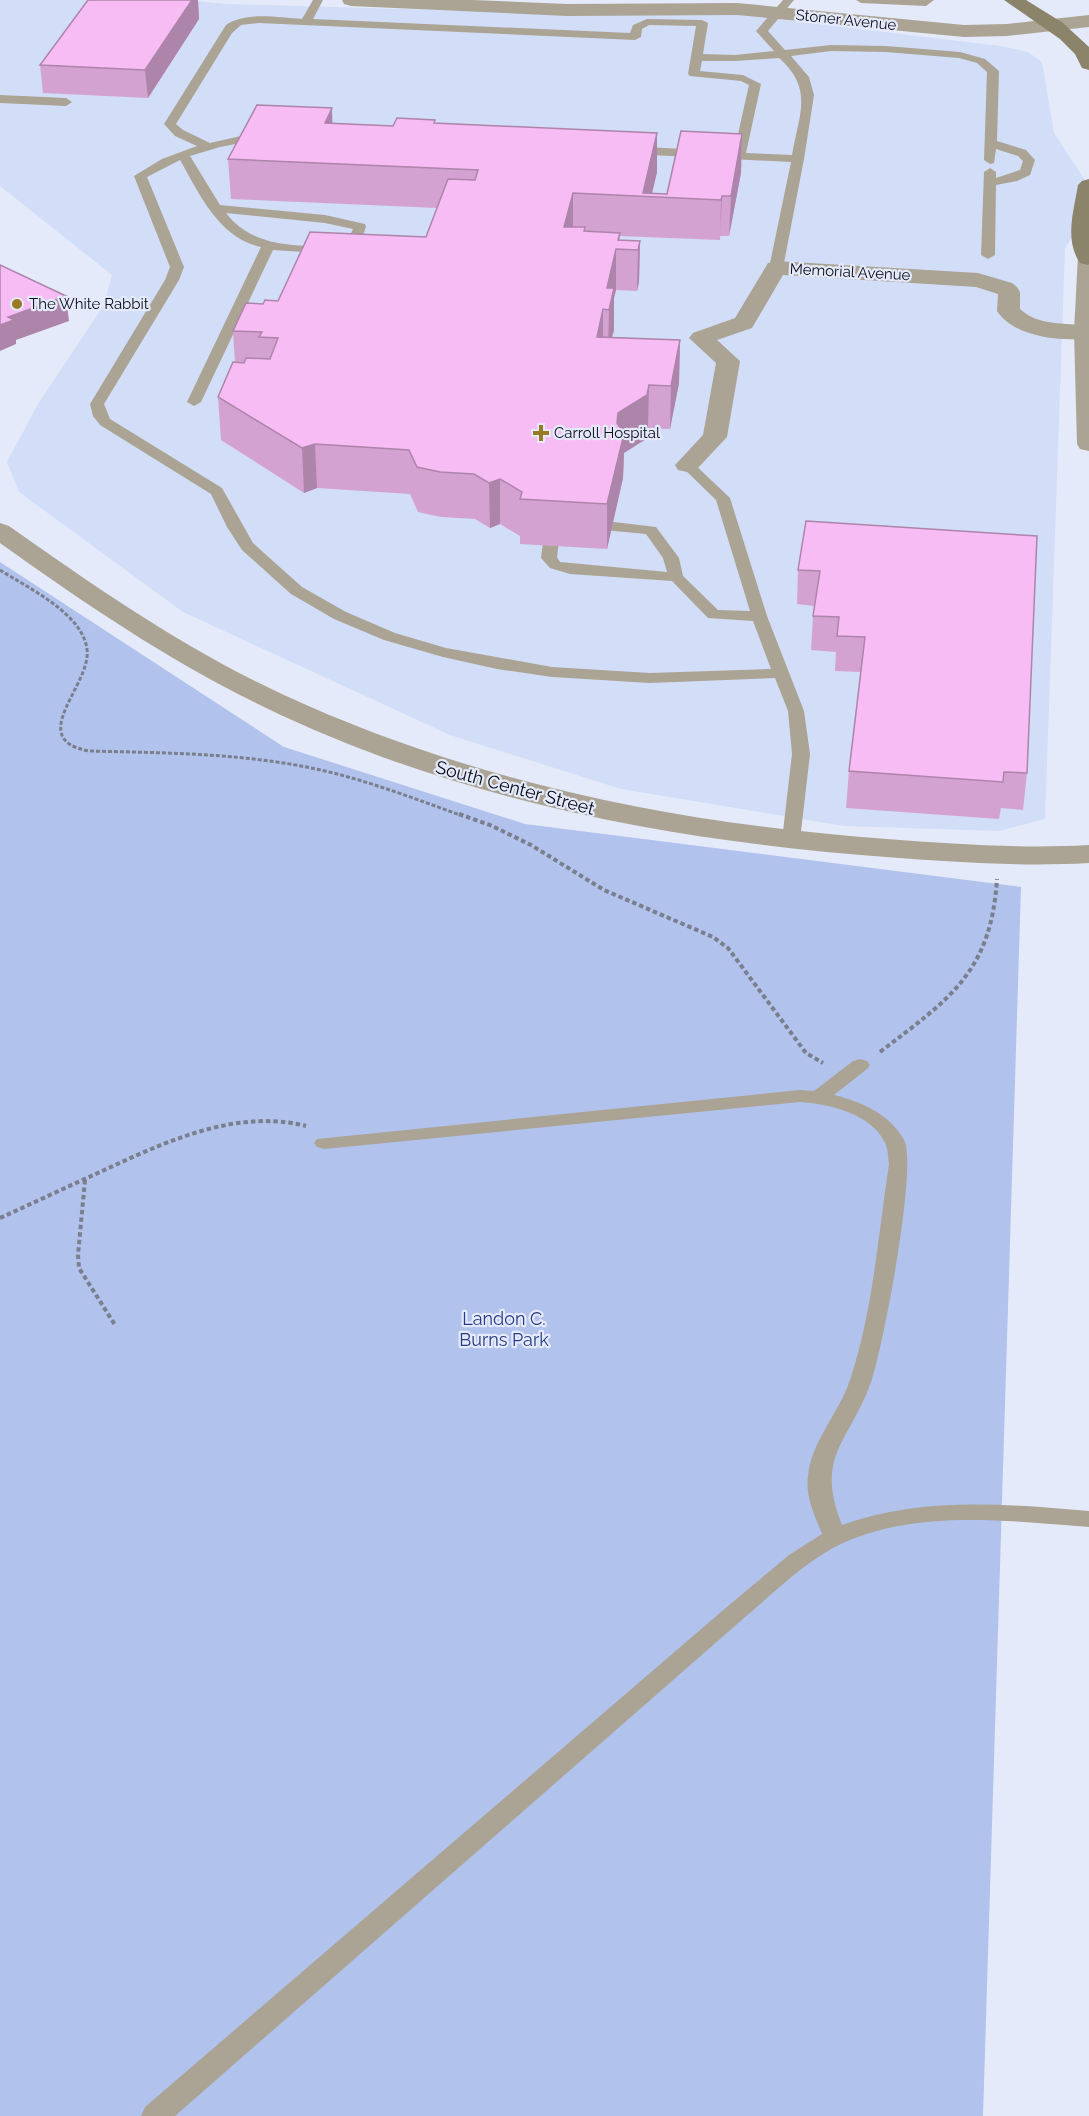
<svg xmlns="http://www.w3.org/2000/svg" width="1089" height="2116" viewBox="0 0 1089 2116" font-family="Raleway,sans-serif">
	<rect width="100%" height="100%" fill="#e4eaf9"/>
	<path fill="#d2ddf7" d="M 0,0 L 185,0 L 227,4 L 622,15 L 743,15 L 1000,46 L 1028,52 L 1042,62 L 1054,133 L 1089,186 L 1089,211 L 1065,248 L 1045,819 L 999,831 L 844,826 L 621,789 L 450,735 L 183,612 L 19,492 L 7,462 L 38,404 L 104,305 L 112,275 L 0,186 Z"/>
	<path fill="#b1c2ed" d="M 0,562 L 284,747 L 525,824 L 1021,887 L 983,2116 L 0,2116 Z"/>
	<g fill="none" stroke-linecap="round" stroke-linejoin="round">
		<path stroke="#7a7f8d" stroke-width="3" stroke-dasharray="4 2" stroke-linecap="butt" d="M 0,570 C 28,588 82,613 87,649 C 92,685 24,739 89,751 C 168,753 247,753 325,771 C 372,782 418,800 463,816"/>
		<path stroke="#7a7f8d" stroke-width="4" stroke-dasharray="4.5 3" stroke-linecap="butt" d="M 459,814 L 490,825 L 531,845 L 604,890 L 713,937 L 728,948 L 806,1053 L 823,1063
			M 880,1052 C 949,999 991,973 997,879
			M 85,1180 L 78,1255 L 79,1268 L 115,1325
			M 0,1218 C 33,1203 67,1187 100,1172 C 163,1143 235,1108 306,1126"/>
		<path fill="#aba494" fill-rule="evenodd" d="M 313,0 L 323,0 L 313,19 L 630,33 L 633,25 L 647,19 L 702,20 L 708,23 L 703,54 L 735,55 L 774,51 L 756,31 L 783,0 L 794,0 L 768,31 L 785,50 L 831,45 L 886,46 L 960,52 L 985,59 L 999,71 L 997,141 L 1026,150 L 1035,160 L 1030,175 L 1017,181 L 996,185 L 995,255 L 988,259 L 981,255 L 984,172 L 990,168 L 996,172 L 996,178 L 1020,170 L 1023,161 L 1018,156 L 996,149 L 994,163 L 990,164 L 984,160 L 987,72 L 977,63 L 959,58 L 886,52 L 831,51 L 791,56 L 809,77 L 814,95 L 804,159 L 783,268 L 776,272 L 769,268 L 791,162 L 631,154 L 625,150 L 631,146 L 734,152 L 749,85 L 741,81 L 690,76 L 688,74 L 696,26 L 649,25 L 642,29 L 641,37 L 635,40 L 259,23 L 241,25 L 232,33 L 176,124 L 183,130 L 210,143 L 263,131 L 269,135 L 267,138 L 220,147 L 190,156 L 220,205 L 325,215 L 365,224 L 366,227 L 357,251 L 350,255 L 273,250 L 201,402 L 194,406 L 187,402 L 261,247 C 219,238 200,195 180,160 L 147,177 L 184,267 L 179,280 L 104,404 L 110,419 L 222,488 L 253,543 L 302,587 L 346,612 L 395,633 L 446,648 L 552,667 L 650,673 L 771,669 L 753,621 L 708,618 L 672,581 L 570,574 L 550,568 L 541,558 L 543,542 L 555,521 L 572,517 L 656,527 L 679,558 L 683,576 L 718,610 L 750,611 L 716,500 L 680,465 L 682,462 L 692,462 L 730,498 L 767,616 L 804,711 L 810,754 L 800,840 L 797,844 L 785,844 L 782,840 L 792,754 L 788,711 L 775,678 L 650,683 L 552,677 L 497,669 L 443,657 L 384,640 L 334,619 L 291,594 L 242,550 L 227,527 L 211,494 L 100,425 L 93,416 L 90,404 L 165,280 L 170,267 L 134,176 L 162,159 L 197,146 L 175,136 L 164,124 L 226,25 C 246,11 279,18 302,19 ZM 779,58 C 814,89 799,114 792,155 L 746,153 L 761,84 L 743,75 L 700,71 L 702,61 L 735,61 ZM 226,213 L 325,223 L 353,229 L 345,247 C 303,245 255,251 226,213 ZM 572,527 L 646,534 L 663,558 L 667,572 L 560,562 L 557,557 L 559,542 L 566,528 Z
			M 856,0 L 934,0 L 926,6 L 861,3 Z
			M 0,95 L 66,98 L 72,102 L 66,106 L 0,103 Z
			M 860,1059 L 867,1061 L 870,1065 L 867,1069 L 834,1095 C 862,1102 890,1114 904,1140 C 918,1165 883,1348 871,1382 C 850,1442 814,1455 842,1525 C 921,1496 1006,1504 1089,1511 L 1089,1527 C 1010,1521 918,1509 843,1543 C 806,1560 775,1592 744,1618 L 175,2116 L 141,2116 L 145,2107 L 728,1606 L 789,1555 L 822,1534 C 815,1516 805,1496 808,1476 C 811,1442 839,1413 850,1380 C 873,1311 878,1236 889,1164 C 888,1156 888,1147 884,1141 C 870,1113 828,1104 800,1102 L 324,1149 L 317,1147 L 314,1143 L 317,1139 L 800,1090 L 814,1091 L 853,1061 Z"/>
		<path fill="#aba494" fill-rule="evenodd" d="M 342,0 L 472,0 L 567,4 L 737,3 L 964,25 L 1007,24 L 1089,15 L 1089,27 L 1007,36 L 964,37 L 737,15 L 567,16 L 351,6 L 344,4 Z
			M 776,261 L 978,273 L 1012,283 L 1017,287 L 1020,292 L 1020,309 C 1040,327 1064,322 1089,326 L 1089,338 C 1060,342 1014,337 997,311 L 998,294 L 976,287 L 783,275 L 752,328 L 717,340 L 740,361 L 727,437 L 696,470 L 687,472 L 678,470 L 675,465 L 703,435 L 716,363 L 689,338 L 693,333 L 735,318 L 768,263 Z"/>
		<path fill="#aba494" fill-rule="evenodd" d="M 1089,248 L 1089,451 L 1080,449 L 1077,444 L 1074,332 L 1078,255 L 1081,250 Z
			M 0,523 L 9,526 C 97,588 186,650 284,695 C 475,783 679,824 887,839 C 955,844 1021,849 1089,845 L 1089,863 C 1021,867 954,862 886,857 C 672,841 455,800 262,706 C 169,661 84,603 0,543 Z"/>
		<path fill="#8c836b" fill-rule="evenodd" d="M 1004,0 L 1026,0 L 1063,23 L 1089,47 L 1089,70 L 1082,68 L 1075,54 L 1060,39 Z
			M 1089,179 L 1089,264 L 1088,265 L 1080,263 C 1064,240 1074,210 1078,185 L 1082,181 Z"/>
	</g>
	<path fill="#d4a2d1" d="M 88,0 L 198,0 L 199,19 L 148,98 L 43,93 L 40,65 Z
		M 332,123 L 393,126 L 435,123 L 657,172 L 652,193 L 667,194 L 742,134 L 741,173 L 729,236 L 720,236 L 720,240 L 620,236 L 620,240 L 640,241 L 639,282 L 637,291 L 616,290 L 614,298 L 614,330 L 612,337 L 680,340 L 679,383 L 670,429 L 648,428 L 646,439 L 624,453 L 623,478 L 607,549 L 520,544 L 520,536 L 500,524 L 490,528 L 475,519 L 441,517 L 418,512 L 410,494 L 317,488 L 304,493 L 221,440 L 218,397 L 235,362 L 233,331 L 263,304 L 278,301 L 426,237 L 437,208 L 231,199 L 228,159 Z
		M 806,521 L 1027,773 L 1023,810 L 1001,808 L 999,819 L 846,808 L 849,771 L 861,672 L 835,671 L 836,652 L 811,650 L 813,616 L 814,606 L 797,604 L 798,570 Z"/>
	<path fill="#ad84aa" d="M 192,0 L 198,0 L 199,19 L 148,98 L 145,70 Z
		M 332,108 L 333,147 L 325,123 Z
		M 657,133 L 657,172 L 651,197 L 643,193 Z
		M 742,134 L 741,173 L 729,236 L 731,196 Z
		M 573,193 L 573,234 L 564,227 Z
		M 722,196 L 720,236 L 720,240 L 721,200 Z
		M 640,241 L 639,282 L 637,291 L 638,250 Z
		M 616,249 L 616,290 L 614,298 L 614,330 L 608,352 L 609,310 L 607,288 Z
		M 66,296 L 69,321 L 16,340 L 16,344 L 0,351 L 0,325 L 8,317 Z
		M 603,309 L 603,351 L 597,337 Z
		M 680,340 L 679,383 L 670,429 L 671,386 Z
		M 649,385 L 648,428 L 646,439 L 624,453 L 623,478 L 607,549 L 607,504 L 618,413 Z
		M 315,444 L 317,488 L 304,493 L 302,448 Z
		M 500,479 L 500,524 L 490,528 L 489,483 Z"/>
	<path fill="#f7bcf3" stroke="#ad84aa" stroke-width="1.5" d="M 88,0 L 192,0 L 145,70 L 40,65 Z
		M 257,105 L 332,108 L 325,123 L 393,126 L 397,118 L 435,120 L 434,123 L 657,133 L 643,193 L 667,194 L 681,131 L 742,134 L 731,196 L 722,196 L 721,200 L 573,193 L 564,227 L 585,227 L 584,231 L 620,233 L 618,240 L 640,241 L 638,250 L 616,249 L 607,288 L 614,288 L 609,310 L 603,309 L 597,337 L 680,340 L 671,386 L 649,385 L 647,395 L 618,413 L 617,423 L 624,434 L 607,504 L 520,499 L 522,492 L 500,479 L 489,483 L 474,474 L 440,472 L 417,467 L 409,450 L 315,444 L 302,448 L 218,397 L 233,362 L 244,363 L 246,358 L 270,359 L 278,338 L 259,337 L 262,332 L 233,331 L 246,303 L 263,304 L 265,300 L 278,301 L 310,232 L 426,237 L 448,179 L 475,180 L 478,170 L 228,159 Z
		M 0,265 L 66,296 L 8,317 L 14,320 L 0,325 Z
		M 806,521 L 1037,536 L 1027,773 L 1004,772 L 1003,782 L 849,771 L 865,637 L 837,636 L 839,617 L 813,616 L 820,571 L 798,570 Z"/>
	<g fill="#9a7b25" stroke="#e4eaf9" stroke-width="2">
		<circle cx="17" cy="304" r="6"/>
		<path d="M538 424h6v6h6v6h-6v6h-6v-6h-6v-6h6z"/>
	</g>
	<g text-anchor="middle" stroke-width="4.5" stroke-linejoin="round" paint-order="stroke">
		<g font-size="15" fill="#090d19" stroke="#e4eaf9">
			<text transform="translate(846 20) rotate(6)" y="5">Stoner Avenue</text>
			<text transform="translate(850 272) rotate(3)" y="5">Memorial Avenue</text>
		</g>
		<g font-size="15" fill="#090d19" stroke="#e4eaf9" text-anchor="start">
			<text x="29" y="309">The White Rabbit</text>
			<text x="554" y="438">Carroll Hospital</text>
		</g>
		<g font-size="18" fill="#090d19" stroke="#e4eaf9">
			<text transform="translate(515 788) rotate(15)" y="6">South Center Street</text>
		</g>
		<g font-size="18" fill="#263a85" stroke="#e4eaf9">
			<text x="504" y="1325">Landon C.<tspan x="504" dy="21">Burns Park</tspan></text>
		</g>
	</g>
</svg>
